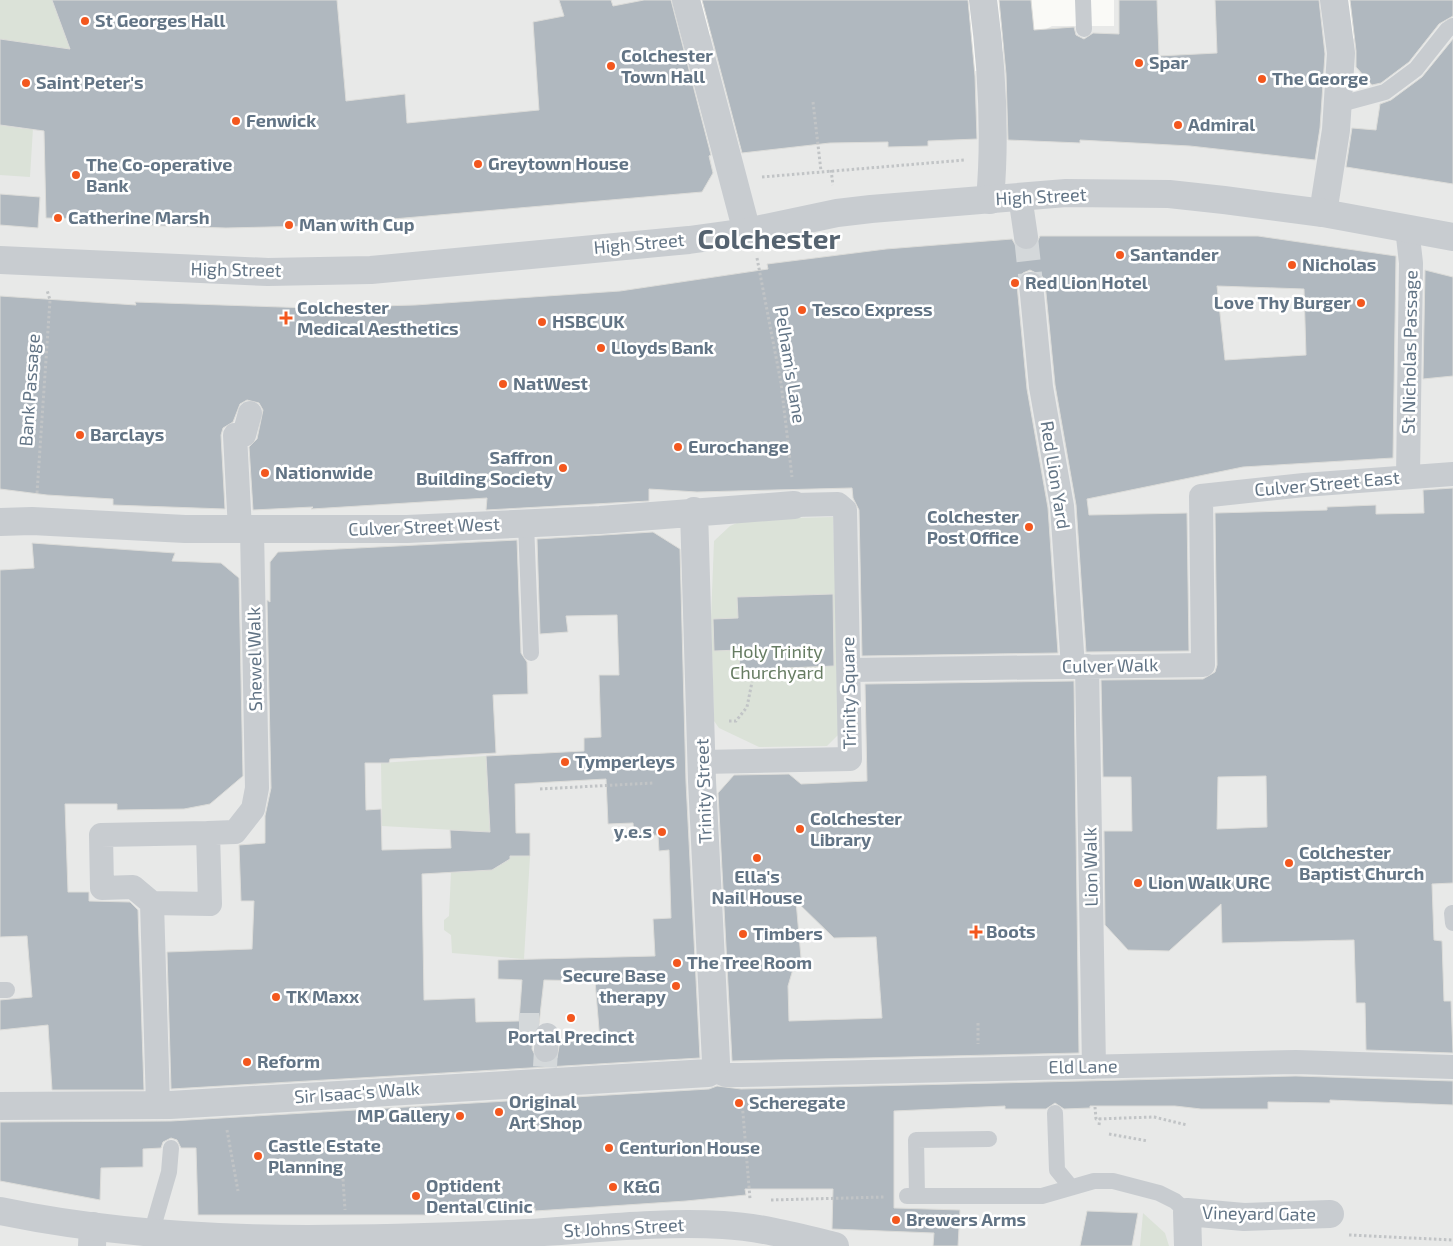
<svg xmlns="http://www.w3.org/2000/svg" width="1453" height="1246" viewBox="0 0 1453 1246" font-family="'Exo 2',sans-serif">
	<rect width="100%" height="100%" fill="#fafaf7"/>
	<path fill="#e8e9e8" d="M 0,0 L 694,0 L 708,36 L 754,27 L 768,95 L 976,71 L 1002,52 L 1052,26 L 1114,26 L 1114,0 L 1333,0 L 1340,50 L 1399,0 L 1453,0 L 1453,1246 L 0,1246 Z"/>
	<path fill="#dbe2d8" d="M 0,0 L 53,0 L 62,27 L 88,43 L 33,128 L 30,177 L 0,175 L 0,125 L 25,129 L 28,107 L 0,39 Z
		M 833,517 L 841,732 L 827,746 L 759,747 L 719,728 L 714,721 L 711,619 L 714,541 L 730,526 L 746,519 Z
		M 486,756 L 490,832 L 382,826 L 381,763 Z
		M 510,856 L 530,856 L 524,959 L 452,953 L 451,935 L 444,930 L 444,920 L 449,916 L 451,872 L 487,870 L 490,865 L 496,868 L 501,865 L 502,860 L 510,860 Z
		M 1143,1213 L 1165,1233 L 1169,1246 L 1140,1246 Z"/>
	<path fill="#b0b8bf" stroke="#dcdcd9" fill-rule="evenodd" d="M 52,0 L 337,0 L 346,101 L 405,94 L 407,123 L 539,110 L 533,22 L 564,16 L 559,0 L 611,0 L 613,6 L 644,0 L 671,0 L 711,155 L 709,156 L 713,173 L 702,192 L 313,226 L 226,228 L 136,225 L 107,219 L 46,218 L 44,131 L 0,125 L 0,39 L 70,49 Z
		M 702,0 L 968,0 L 975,76 L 977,139 L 928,141 L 928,146 L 888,147 L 888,142 L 830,143 L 742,153 Z
		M 999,0 L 1031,0 L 1034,30 L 1074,27 L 1076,35 L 1084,39 L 1093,33 L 1119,34 L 1119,0 L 1157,0 L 1159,56 L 1217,53 L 1215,0 L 1319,0 L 1325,54 L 1320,128 L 1315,160 L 1190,146 L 1080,140 L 1080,143 L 1008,140 L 1006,74 Z
		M 1350,0 L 1453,0 L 1453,16 L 1439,24 L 1409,62 L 1381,83 L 1372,85 L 1356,67 L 1356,51 Z
		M 1453,39 L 1453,184 L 1346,167 L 1352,128 L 1376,130 L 1380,104 L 1391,100 L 1422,77 Z
		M 0,194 L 40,197 L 38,228 L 0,225 Z
		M 1040,236 L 1258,236 L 1396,256 L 1393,458 L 1243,467 L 1087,499 L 1089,515 L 1187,513 L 1189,651 L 1086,652 L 1076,505 L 1055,385 L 1045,283 L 1042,276 L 1030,270 L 1023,273 L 1017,285 L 1027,389 L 1048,508 L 1058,653 L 862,656 L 859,510 L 853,498 L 852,488 L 697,492 L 649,489 L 649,501 L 486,510 L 487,498 L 311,509 L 313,507 L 253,510 L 249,447 L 257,439 L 263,410 L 259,403 L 247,400 L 240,404 L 233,422 L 223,428 L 221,435 L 225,509 L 113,505 L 113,499 L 47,495 L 0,489 L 0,296 L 136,305 L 135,302 L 310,308 L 415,305 L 620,291 L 768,269 L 767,264 L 886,249 L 1012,239 L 1016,246 L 1028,251 L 1035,247 ZM 1217,286 L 1304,289 L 1306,355 L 1225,360 Z
		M 1425,270 L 1453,277 L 1453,376 L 1423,379 Z
		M 1453,488 L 1453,883 L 1432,884 L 1434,940 L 1442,941 L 1444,1001 L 1451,1001 L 1453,1053 L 1366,1050 L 1365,1003 L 1356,1003 L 1354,940 L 1222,943 L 1221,904 L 1169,951 L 1128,950 L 1105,925 L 1104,831 L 1132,831 L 1131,777 L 1103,777 L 1101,680 L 1203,679 L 1215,672 L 1217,665 L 1215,513 L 1327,510 L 1327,507 L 1376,505 L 1376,514 L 1424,513 L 1423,490 ZM 1266,776 L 1267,827 L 1217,829 L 1218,777 Z
		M 653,532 L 680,549 L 686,782 L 700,1058 L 171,1089 L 167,952 L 252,949 L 254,901 L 241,901 L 239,845 L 265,843 L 265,816 L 271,788 L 267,600 L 270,602 L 270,562 L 278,552 L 517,540 L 521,653 L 527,662 L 528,694 L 493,695 L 496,753 L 390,759 L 389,763 L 365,763 L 366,810 L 381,809 L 382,850 L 451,848 L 450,830 L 490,832 L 486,756 L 584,751 L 584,738 L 601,737 L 599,675 L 619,675 L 617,615 L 566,616 L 568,632 L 540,634 L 537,539 ZM 606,779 L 608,824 L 633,823 L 634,836 L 658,835 L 659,851 L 669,850 L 671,918 L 653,919 L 655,956 L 498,960 L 498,979 L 522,980 L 519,1021 L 476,1022 L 475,998 L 424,1000 L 422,874 L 492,870 L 510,859 L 510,856 L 530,856 L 530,833 L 516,833 L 515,784 ZM 544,980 L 595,981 L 600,1041 L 560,1041 L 557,1058 L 546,1064 L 538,1061 L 532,1049 L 533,1034 L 539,1024 Z
		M 32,543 L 175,553 L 172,561 L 221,563 L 239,578 L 243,776 L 210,804 L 184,809 L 117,810 L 117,804 L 65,804 L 68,892 L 89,892 L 89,901 L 130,902 L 138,910 L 144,1090 L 52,1090 L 48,1025 L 0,1030 L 0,1000 L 32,997 L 27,936 L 0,937 L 0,570 L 34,568 Z
		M 833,594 L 834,666 L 740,670 L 739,650 L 714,651 L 713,619 L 738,618 L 737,597 Z
		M 1074,681 L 1079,1053 L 732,1061 L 718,793 L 734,775 L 789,774 L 801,784 L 867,781 L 865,684 ZM 796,901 L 834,938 L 876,937 L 882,1018 L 789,1021 L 788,986 L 796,959 L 801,958 Z
		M 1296,1076 L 1453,1081 L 1453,1105 L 1330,1100 L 1330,1103 L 1268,1102 L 1268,1109 L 1201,1109 L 1175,1106 L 1090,1106 L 1090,1108 L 1064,1109 L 1055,1103 L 1046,1109 L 1005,1109 L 1005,1106 L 894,1111 L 894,1208 L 960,1210 L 958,1246 L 933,1246 L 934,1233 L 832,1229 L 833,1189 L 745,1189 L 746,1195 L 686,1201 L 535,1211 L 535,1208 L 431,1215 L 198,1215 L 196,1148 L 181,1148 L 177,1140 L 171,1138 L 163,1142 L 161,1148 L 143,1149 L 143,1167 L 101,1168 L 100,1200 L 0,1181 L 0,1122 L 171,1121 L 709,1089 L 717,1086 L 741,1089 Z
		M 1087,1211 L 1138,1213 L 1132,1246 L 1080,1246 Z"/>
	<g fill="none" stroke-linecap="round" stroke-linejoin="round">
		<path stroke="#d4d8da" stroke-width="24" stroke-dasharray="24 12" stroke-linecap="butt" d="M 1026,237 L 1031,284
			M 519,1025 L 539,1025
			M 545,1067 L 546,1050"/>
		<path stroke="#c1c4c6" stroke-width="3" stroke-dasharray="2.5 2.5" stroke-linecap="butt" d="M 813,102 L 821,171
			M 831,170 L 833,185
			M 762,177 L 965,160
			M 757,258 L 781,383 L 792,477
			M 37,493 L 50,300 L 47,290
			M 729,721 L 736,721 L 747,707 L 752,682
			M 540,789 L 653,783
			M 978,1023 L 978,1044
			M 742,1101 L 750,1199
			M 1095,1107 L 1096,1119 L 1154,1117 L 1187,1125
			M 1099,1125 L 1100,1118
			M 227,1130 L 238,1191
			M 1109,1134 L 1148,1141
			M 343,1179 L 345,1210
			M 771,1200 L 884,1197
			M 1349,1235 L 1453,1240"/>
		<path stroke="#c8ccd0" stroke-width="16" d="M 1083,0 L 1084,29
			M 1337,105 L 1385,92 L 1416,69 L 1447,30 L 1453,26
			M 526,523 L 531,653
			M 1452,913 L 1453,923
			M 0,990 L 7,990
			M 1055,1113 L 1057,1170 L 1071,1187
			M 907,1196 L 1042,1196 L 1094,1181 L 1113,1181 L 1159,1193 L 1175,1201 L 1187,1212
			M 917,1196 L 916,1140 L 989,1139
			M 151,1234 L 169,1172 L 171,1148"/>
		<path stroke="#c8ccd0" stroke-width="24" d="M 1020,196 L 1026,237
			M 1407,228 L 1411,263 L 1408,477
			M 1031,284 L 1041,387 L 1062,506 L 1073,667
			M 240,530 L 235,435 L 244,435 L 250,413
			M 1087,666 L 1094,1067
			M 849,670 L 1203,665 L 1201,496 L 1304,485 L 1453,474
			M 702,762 L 850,759 L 845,510 L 838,504 L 794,505
			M 152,903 L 133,887 L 102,888 L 101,835 L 208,833
			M 546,1050 L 547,1035
			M 713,1070 L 726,1075 L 741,1075 L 1296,1062 L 1453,1067
			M 158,1105 L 152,903 L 210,904 L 208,833 L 235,832 L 253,809 L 257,788 L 252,530"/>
		<path stroke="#c8ccd0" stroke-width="28" d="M 686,0 L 747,232
			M 983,0 C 992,67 996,132 990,200
			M 1323,213 L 1336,130 L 1341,53 L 1334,0
			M 0,522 L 32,521 L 185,529 L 407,529 L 600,520 L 794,505
			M 0,1106 L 170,1105 L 708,1073 L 713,1070 L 716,1062 L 702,781 L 694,511
			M 92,1246 L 93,1226
			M 1188,1246 L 1187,1212 L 1244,1217 L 1330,1214"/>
		<path stroke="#c8ccd0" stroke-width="28" d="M 0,260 L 268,272 L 371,270 L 689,240 L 747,232 L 837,213 L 871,209 L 1066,193 L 1169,194 L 1224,200 L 1323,213 L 1453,237
			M 0,1211 C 167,1246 339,1241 508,1234 C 580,1231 651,1221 723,1225 C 761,1227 798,1237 835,1246"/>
	</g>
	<g fill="#f3571e" stroke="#fff" stroke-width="2">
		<circle cx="85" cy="21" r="5"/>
		<circle cx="1139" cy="63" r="5"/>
		<circle cx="611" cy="66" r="5"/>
		<circle cx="1262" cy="79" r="5"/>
		<circle cx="26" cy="83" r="5"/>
		<circle cx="236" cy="121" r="5"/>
		<circle cx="1178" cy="125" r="5"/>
		<circle cx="478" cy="164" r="5"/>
		<circle cx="76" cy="175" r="5"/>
		<circle cx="58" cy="218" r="5"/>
		<circle cx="289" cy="225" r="5"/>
		<circle cx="1120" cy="255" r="5"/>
		<circle cx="1292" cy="265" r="5"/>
		<circle cx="1015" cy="283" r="5"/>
		<circle cx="1361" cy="303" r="5"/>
		<circle cx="802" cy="310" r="5"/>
		<path d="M283.5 310.5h5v5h5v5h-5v5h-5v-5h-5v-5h5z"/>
		<circle cx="542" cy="322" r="5"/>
		<circle cx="601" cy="348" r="5"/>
		<circle cx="503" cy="384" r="5"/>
		<circle cx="80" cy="435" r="5"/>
		<circle cx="678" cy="447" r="5"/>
		<circle cx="563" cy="468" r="5"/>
		<circle cx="265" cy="473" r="5"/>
		<circle cx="1029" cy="527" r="5"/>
		<circle cx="565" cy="762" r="5"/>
		<circle cx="800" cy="829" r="5"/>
		<circle cx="662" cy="832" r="5"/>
		<circle cx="757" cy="858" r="5"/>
		<circle cx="1289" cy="863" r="5"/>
		<circle cx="1138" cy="883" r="5"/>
		<path d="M973.5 924.5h5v5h5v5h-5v5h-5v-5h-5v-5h5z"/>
		<circle cx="743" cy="934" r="5"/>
		<circle cx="677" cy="963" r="5"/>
		<circle cx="676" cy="986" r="5"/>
		<circle cx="276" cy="997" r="5"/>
		<circle cx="571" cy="1018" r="5"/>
		<circle cx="247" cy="1062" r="5"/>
		<circle cx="739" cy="1103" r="5"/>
		<circle cx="499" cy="1112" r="5"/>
		<circle cx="460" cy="1116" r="5"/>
		<circle cx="609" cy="1148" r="5"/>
		<circle cx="258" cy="1156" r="5"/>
		<circle cx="613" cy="1187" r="5"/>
		<circle cx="416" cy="1196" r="5"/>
		<circle cx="896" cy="1220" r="5"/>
	</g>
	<g text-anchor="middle" stroke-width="5" stroke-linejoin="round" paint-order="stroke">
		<g font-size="18" font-weight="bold" fill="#627485" stroke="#fff" text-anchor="start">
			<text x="95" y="27">St Georges Hall</text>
			<text x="621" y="62">Colchester<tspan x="621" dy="21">Town Hall</tspan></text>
			<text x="1149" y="69">Spar</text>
			<text x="1272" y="85">The George</text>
			<text x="36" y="89">Saint Peter's</text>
			<text x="246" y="127">Fenwick</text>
			<text x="1188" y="131">Admiral</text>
			<text x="488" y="170">Greytown House</text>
			<text x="86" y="171">The Co-operative<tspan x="86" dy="21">Bank</tspan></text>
			<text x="68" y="224">Catherine Marsh</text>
			<text x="299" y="231">Man with Cup</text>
			<text x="1130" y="261">Santander</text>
			<text x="1302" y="271">Nicholas</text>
			<text x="1025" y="289">Red Lion Hotel</text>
			<text x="1351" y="309" text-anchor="end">Love Thy Burger</text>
			<text x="297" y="314">Colchester<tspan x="297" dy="21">Medical Aesthetics</tspan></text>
			<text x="812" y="316">Tesco Express</text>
			<text x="552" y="328">HSBC UK</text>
			<text x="611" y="354">Lloyds Bank</text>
			<text x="513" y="390">NatWest</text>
			<text x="90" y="441">Barclays</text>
			<text x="688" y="453">Eurochange</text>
			<text x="553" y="464" text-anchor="end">Saffron<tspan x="553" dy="21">Building Society</tspan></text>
			<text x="275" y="479">Nationwide</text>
			<text x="1019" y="523" text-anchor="end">Colchester<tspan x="1019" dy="21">Post Office</tspan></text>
			<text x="575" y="768">Tymperleys</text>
			<text x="810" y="825">Colchester<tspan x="810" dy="21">Library</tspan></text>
			<text x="652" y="838" text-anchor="end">y.e.s</text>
			<text x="1299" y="859">Colchester<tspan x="1299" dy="21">Baptist Church</tspan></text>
			<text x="757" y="883" text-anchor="middle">Ella's<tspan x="757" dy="21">Nail House</tspan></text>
			<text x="1148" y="889">Lion Walk URC</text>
			<text x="986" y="938">Boots</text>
			<text x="753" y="940">Timbers</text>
			<text x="687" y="969">The Tree Room</text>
			<text x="666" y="982" text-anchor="end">Secure Base<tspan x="666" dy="21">therapy</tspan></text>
			<text x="286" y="1003">TK Maxx</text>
			<text x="571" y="1043" text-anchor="middle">Portal Precinct</text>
			<text x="257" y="1068">Reform</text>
			<text x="509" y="1108">Original<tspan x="509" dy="21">Art Shop</tspan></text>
			<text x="749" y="1109">Scheregate</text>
			<text x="450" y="1122" text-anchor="end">MP Gallery</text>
			<text x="268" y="1152">Castle Estate<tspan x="268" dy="21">Planning</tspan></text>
			<text x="619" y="1154">Centurion House</text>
			<text x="426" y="1192">Optident<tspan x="426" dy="21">Dental Clinic</tspan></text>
			<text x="623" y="1193">K&amp;G</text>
			<text x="906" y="1226">Brewers Arms</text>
		</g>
		<g font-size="18" fill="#627485" stroke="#fff">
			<text transform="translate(1041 197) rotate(-3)" y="6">High Street</text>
			<text transform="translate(639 244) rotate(-5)" y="6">High Street</text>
			<text transform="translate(236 270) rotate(1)" y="6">High Street</text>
			<text transform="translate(1410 352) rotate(-89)" y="6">St Nicholas Passage</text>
			<text transform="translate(790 365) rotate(81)" y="6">Pelham's Lane</text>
			<text transform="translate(30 390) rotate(-86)" y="6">Bank Passage</text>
			<text transform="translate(1055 475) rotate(81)" y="6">Red Lion Yard</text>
			<text transform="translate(1327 484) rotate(-5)" y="6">Culver Street East</text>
			<text transform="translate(424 527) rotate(-2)" y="6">Culver Street West</text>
			<text transform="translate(255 659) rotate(-91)" y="6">Shewel Walk</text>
			<text transform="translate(1110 666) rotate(-1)" y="6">Culver Walk</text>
			<text transform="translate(849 693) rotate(-91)" y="6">Trinity Square</text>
			<text transform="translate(704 791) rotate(-92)" y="6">Trinity Street</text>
			<text transform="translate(1091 867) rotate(-91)" y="6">Lion Walk</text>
			<text transform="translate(1083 1067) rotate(-1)" y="6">Eld Lane</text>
			<text transform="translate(357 1093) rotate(-4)" y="6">Sir Isaac's Walk</text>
			<text transform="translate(1259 1214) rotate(1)" y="6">Vineyard Gate</text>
			<text transform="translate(624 1228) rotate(-3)" y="6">St Johns Street</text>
		</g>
		<g font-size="18" fill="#667c62" stroke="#fff">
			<text x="777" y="658">Holy Trinity<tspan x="777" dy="21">Churchyard</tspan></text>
		</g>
		<g font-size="28" font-weight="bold" fill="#556370" stroke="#fff">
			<text x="769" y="249">Colchester</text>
		</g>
	</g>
</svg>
